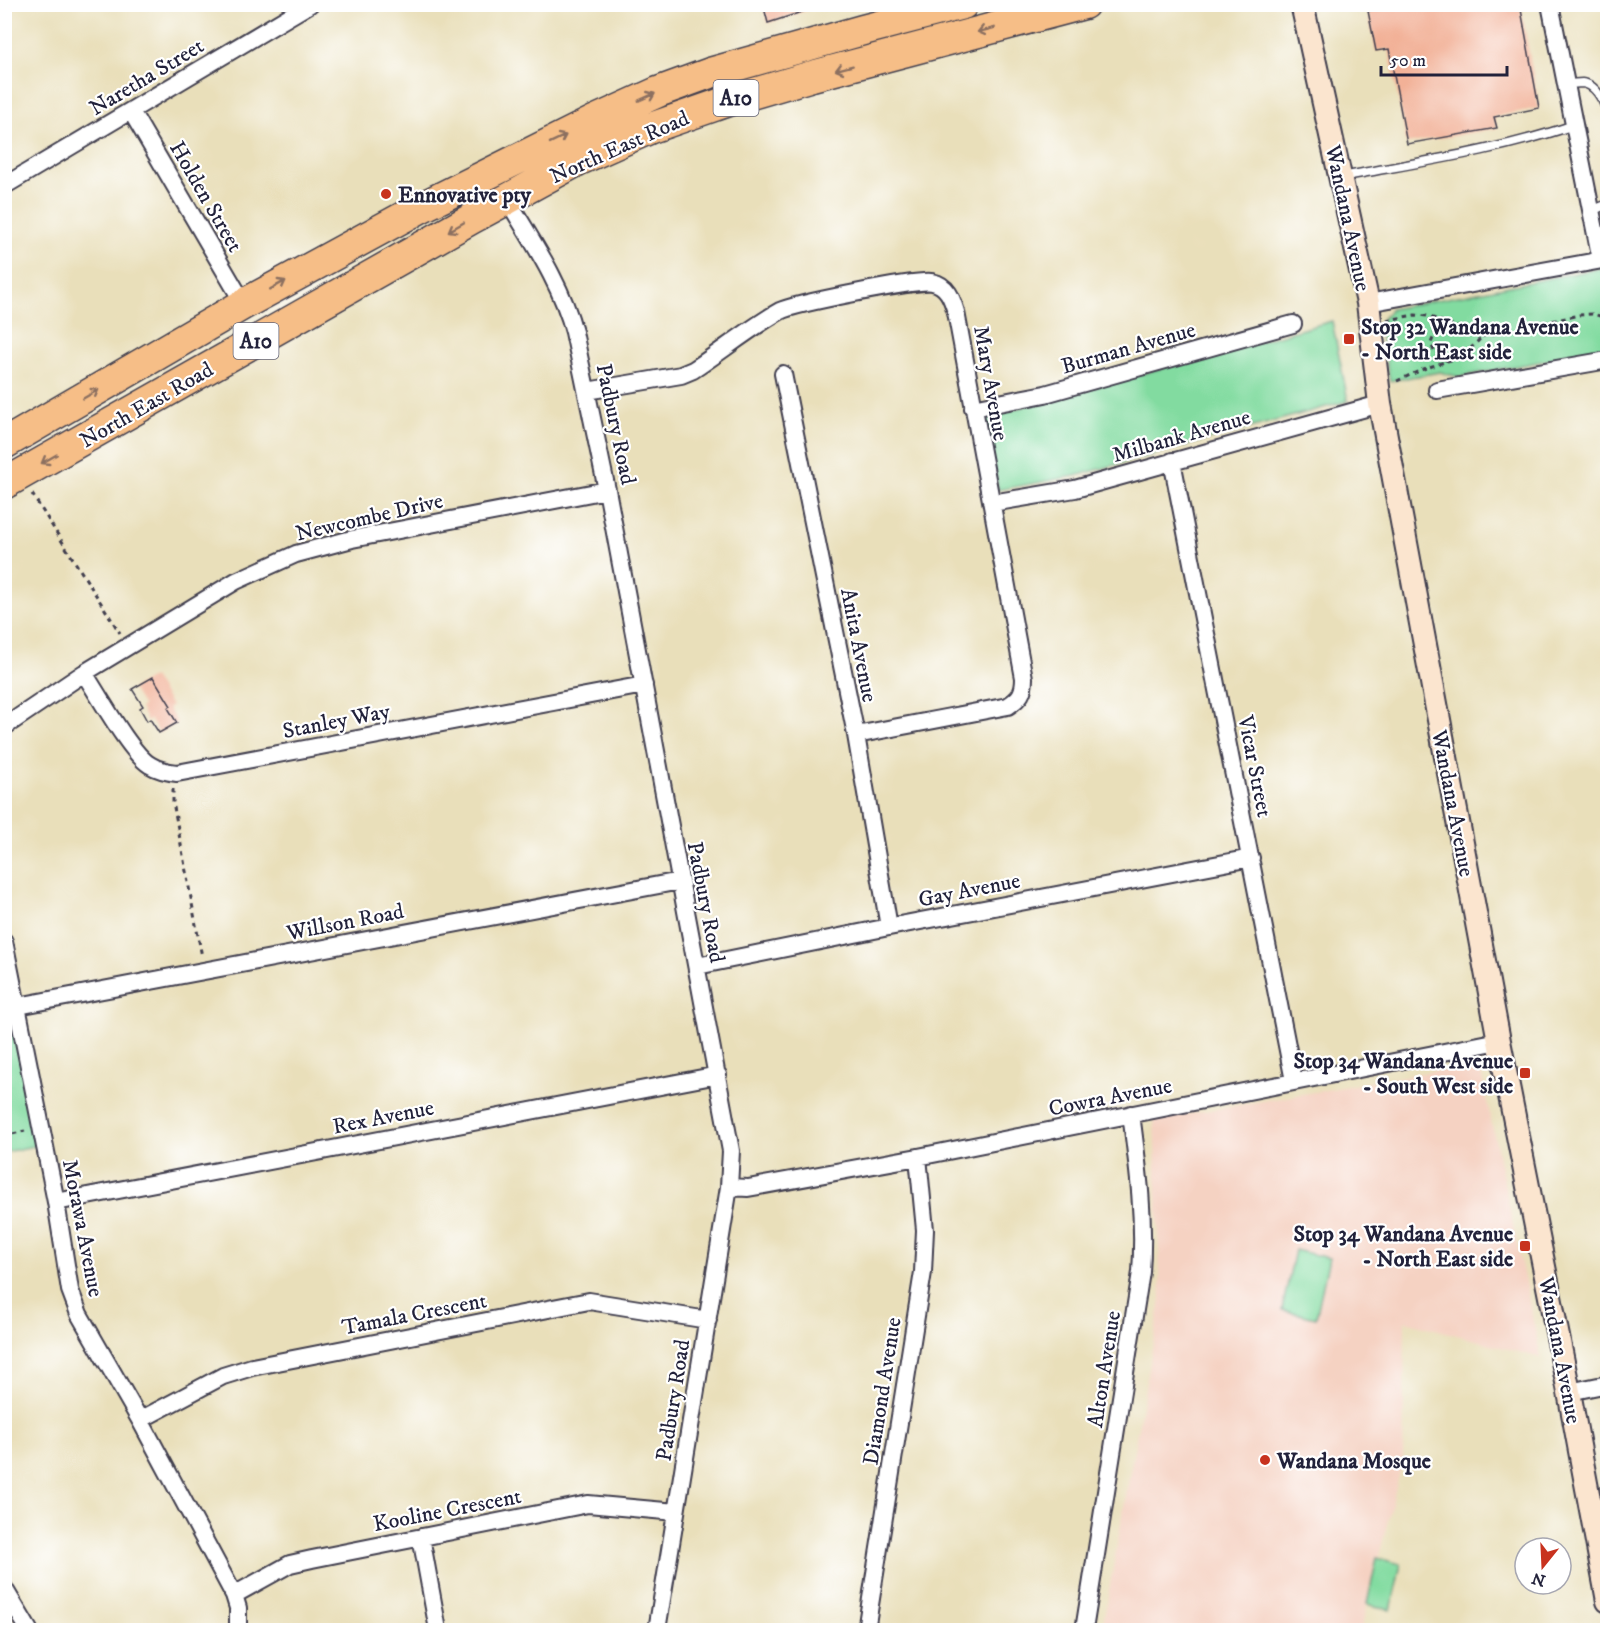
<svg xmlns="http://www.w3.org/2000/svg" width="1612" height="1635" viewBox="0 0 1612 1635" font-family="'IM FELL DW Pica',serif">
	<rect width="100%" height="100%" fill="#fff"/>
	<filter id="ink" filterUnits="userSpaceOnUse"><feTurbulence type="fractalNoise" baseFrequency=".0167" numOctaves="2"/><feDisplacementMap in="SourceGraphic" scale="12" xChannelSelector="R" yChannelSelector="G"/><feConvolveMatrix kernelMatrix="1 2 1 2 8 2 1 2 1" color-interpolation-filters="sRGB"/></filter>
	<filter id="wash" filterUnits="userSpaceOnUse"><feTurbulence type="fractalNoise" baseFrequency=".008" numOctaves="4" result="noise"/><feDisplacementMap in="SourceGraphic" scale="24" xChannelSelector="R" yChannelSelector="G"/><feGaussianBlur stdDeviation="1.35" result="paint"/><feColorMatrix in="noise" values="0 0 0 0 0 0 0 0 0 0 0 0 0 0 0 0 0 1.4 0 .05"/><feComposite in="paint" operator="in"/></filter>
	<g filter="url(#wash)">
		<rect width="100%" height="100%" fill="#e9dfba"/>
		<path fill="#f5d2c2" d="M 1479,1063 L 1541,1358 L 1405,1321 L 1403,1459 L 1361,1630 L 1102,1630 L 1161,1299 L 1154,1120 Z"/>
		<path fill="#82dba0" stroke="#527e6e" stroke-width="1.5" d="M 1607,267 L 1607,349 L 1459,377 L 1440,372 L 1390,381 L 1378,324 L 1391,309 Z
			M 1332,321 L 1348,401 L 1075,476 L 998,490 L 986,417 Z
			M 4,946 L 44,1144 L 5,1152 L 4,1152 Z
			M 1295,1250 L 1329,1258 L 1316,1318 L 1282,1310 Z
			M 1377,1558 L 1401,1564 L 1391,1610 L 1367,1604 Z"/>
		<g id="blocks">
			<path fill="#f2b197" d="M 763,4 L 816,4 L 817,7 L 768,23 Z
				M 1401,4 L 1520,4 L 1539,108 L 1494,117 L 1497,128 L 1407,144 L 1389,49 L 1376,51 L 1368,11 Z
				M 153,677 L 171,706 L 168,708 L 177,723 L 159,733 L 150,719 L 147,721 L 140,708 L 143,706 L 132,689 Z"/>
		</g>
	</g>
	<g filter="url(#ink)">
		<use href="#blocks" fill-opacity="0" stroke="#403e4e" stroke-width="1.5"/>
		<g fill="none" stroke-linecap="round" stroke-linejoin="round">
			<g stroke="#403e4e" stroke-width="11">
				<path id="lane" d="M 1566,85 C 1571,84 1577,83 1582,83 C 1596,84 1604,102 1608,113
					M 1341,177 C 1420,162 1498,151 1574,125
					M 1591,211 L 1608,204"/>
			</g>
			<g stroke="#403e4e" stroke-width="20">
				<path id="street" d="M 1550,4 L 1601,260
					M 131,111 L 244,304
					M 4,186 L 310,4
					M 507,199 C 532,241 562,285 574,332 L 607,490 L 731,1151 L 729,1187 L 657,1630
					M 1368,303 L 1608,259
					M 783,374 L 856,735 L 889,927
					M 1437,390 L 1608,360
					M 587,391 L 681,375 L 693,370 C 722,351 750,328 780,311 C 794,304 918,279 932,282 C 948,285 952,299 956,312 L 1024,678 C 1024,693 1020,698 1008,706 L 856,735
					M 973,408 L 1045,394 L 1293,324
					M 1172,461 L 1294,1081
					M 992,503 L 1075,489 L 1380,404
					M 84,673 C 98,694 131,754 150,765 C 158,770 168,772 177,773 L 644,685
					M 4,727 L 84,673 L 236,581 L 296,554 L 352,539 L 607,490
					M 4,941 L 56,1202 L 70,1290 L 79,1314 L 140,1420 L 234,1595 L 238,1608 L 238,1630
					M 697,966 L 889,927 L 1251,858
					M 18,1006 L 680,881
					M 729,1187 L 748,1188 L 918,1157 L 1499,1041
					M 56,1202 L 718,1075
					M 1569,1392 L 1608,1384
					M 140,1420 L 223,1376 L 252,1367 L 589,1301 L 708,1320
					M 421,1537 L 438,1630
					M 4,1588 L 29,1630
					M 234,1595 L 290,1564 L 312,1559 L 588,1504 L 676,1512
					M 866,1630 L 923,1272 L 925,1230 L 918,1157
					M 1084,1630 L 1141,1272 C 1145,1218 1138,1167 1131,1114"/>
			</g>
			<g stroke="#403e4e" stroke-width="26">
				<path id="secondary" d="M 1302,4 L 1368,303 L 1380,404 L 1499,1041 L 1569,1392 L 1608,1601"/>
			</g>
			<g stroke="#403e4e" stroke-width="33">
				<path id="highway" d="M 4,444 L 244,304 L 420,208 L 594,121 L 658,92 L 710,73 L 863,30 L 963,4
					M 4,484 L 471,219 L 577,161 L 651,128 L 734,99 L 812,76 L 1084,4"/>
			</g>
			<path stroke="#403e4e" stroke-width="3" stroke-dasharray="4.5 4.5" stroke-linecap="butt" d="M 1387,320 L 1415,315 L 1427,316 L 1483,336 L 1579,315 L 1592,314 L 1608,318
				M 1448,361 L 1435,354 L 1431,343 L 1436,331 L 1449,323
				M 1397,381 L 1426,368 L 1463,356 L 1483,336
				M 32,494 L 120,633
				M 173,789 L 173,802 L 202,957
				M 4,1136 L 25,1131"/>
			<use href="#lane" stroke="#fff" stroke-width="8"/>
			<use href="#street" stroke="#fff" stroke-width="16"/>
			<use href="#secondary" stroke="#fbe5cf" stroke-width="22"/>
			<use href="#highway" stroke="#f6be87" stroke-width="30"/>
		</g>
		<defs><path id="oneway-shaft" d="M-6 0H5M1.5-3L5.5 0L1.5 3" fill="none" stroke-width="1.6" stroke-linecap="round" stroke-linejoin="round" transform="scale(1.5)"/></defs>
		<g stroke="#8c7061">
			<use href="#oneway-shaft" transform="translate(986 30) rotate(166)"/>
			<use href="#oneway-shaft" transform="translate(844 68) rotate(165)"/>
			<use href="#oneway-shaft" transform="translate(647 97) rotate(-24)"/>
			<use href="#oneway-shaft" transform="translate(558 139) rotate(-26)"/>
			<use href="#oneway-shaft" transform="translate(456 227) rotate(150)"/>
			<use href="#oneway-shaft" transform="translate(278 285) rotate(-29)"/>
			<use href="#oneway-shaft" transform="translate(91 394) rotate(-30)"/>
			<use href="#oneway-shaft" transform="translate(49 459) rotate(150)"/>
		</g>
	</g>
	<g fill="#c8321e" stroke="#fff" stroke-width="2">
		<circle cx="386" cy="194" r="6"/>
		<rect x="1343" y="333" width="12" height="12" rx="3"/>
		<rect x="1519" y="1067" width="12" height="12" rx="3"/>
		<rect x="1519" y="1240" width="12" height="12" rx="3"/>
		<circle cx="1265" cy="1460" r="6"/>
	</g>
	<g text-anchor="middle" stroke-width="4.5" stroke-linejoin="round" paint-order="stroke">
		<g fill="#fff" stroke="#646476" stroke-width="1.5">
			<rect x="713.5" y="80" width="45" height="36" rx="4.5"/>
			<rect x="233.5" y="323" width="45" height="36" rx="4.5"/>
		</g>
		<g font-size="21" font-weight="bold" fill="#22223b">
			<text x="736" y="105">A10</text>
			<text x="256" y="348">A10</text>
		</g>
		<g font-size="22" fill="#22223b" stroke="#fff">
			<text transform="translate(146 76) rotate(-31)" y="8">Naretha Street</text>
			<text transform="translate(619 146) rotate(-24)" y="8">North East Road</text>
			<text transform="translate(207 196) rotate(60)" y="8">Holden Street</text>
			<text transform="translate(1349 218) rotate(78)" y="8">Wandana Avenue</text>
			<text transform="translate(1128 347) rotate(-16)" y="8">Burman Avenue</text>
			<text transform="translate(992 383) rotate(80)" y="8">Mary Avenue</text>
			<text transform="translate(146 404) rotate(-30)" y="8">North East Road</text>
			<text transform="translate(617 424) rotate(78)" y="8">Padbury Road</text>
			<text transform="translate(1181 435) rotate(-16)" y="8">Milbank Avenue</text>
			<text transform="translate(369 516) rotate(-13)" y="8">Newcombe Drive</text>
			<text transform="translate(860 645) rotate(79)" y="8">Anita Avenue</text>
			<text transform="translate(336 720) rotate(-11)" y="8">Stanley Way</text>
			<text transform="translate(1256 766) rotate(79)" y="8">Vicar Street</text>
			<text transform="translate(1454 803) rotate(79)" y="8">Wandana Avenue</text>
			<text transform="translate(969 889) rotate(-11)" y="8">Gay Avenue</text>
			<text transform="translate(707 902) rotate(79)" y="8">Padbury Road</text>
			<text transform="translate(345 921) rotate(-11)" y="8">Willson Road</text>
			<text transform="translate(1110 1096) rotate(-11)" y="8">Cowra Avenue</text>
			<text transform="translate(383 1116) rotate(-11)" y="8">Rex Avenue</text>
			<text transform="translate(84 1228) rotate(79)" y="8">Morawa Avenue</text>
			<text transform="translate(414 1313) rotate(-11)" y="8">Tamala Crescent</text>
			<text transform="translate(1561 1350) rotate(79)" y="8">Wandana Avenue</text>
			<text transform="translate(1103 1369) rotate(-81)" y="8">Alton Avenue</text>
			<text transform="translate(881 1391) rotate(-81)" y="8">Diamond Avenue</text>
			<text transform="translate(672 1400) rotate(-81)" y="8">Padbury Road</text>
			<text transform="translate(447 1509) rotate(-11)" y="8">Kooline Crescent</text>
		</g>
		<g font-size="22" font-weight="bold" fill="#22223b" stroke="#fff" text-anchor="start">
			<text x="398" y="202">Ennovative pty</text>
			<text x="1361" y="334">Stop 32 Wandana Avenue<tspan x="1361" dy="25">- North East side</tspan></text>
			<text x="1513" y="1068" text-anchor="end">Stop 34 Wandana Avenue<tspan x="1513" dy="25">- South West side</tspan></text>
			<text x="1513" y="1241" text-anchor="end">Stop 34 Wandana Avenue<tspan x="1513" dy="25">- North East side</tspan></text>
			<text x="1277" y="1468">Wandana Mosque</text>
		</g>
	</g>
	<rect width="1612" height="1635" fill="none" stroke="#fff" stroke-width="24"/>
	<g transform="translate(1543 1566) rotate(198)"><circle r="28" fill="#ffffff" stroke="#a7a7b1" stroke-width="1.5"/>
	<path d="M0-4.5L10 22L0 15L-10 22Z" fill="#c8321e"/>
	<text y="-9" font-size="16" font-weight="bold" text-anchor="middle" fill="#22223b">N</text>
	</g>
	<path d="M1381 66v9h126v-9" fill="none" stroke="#22223b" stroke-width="3"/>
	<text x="1390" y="66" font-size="18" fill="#22223b" stroke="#ffffff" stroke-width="4.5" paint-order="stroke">50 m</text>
</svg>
